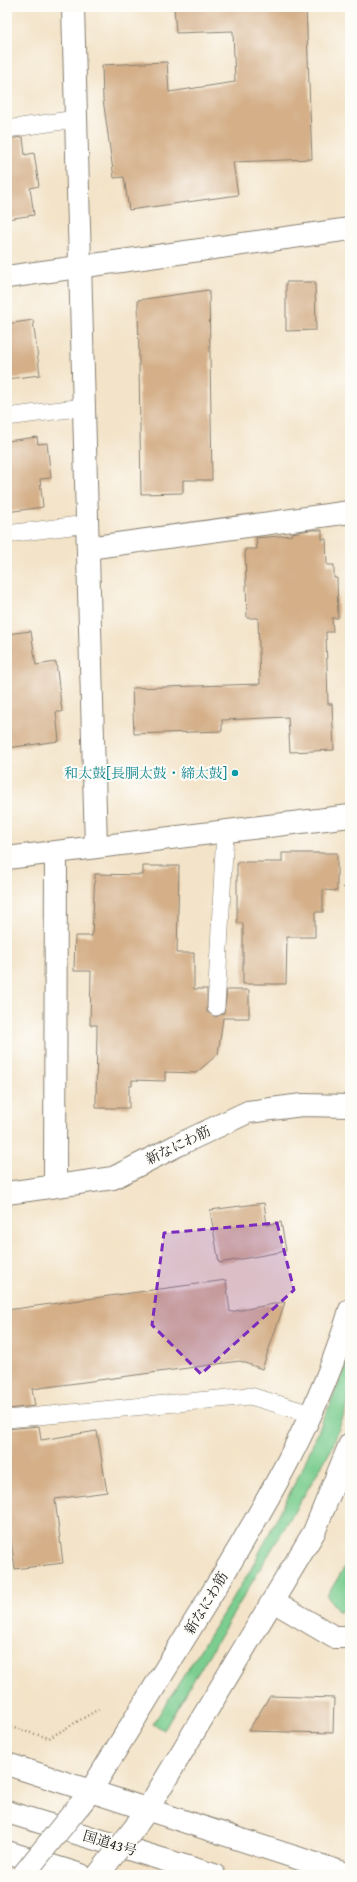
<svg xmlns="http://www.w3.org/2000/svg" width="357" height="1882" viewBox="0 0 357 1882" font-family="'Gentium Book Plus','Noto Serif JP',serif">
	<rect width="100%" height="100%" fill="#fdfcf7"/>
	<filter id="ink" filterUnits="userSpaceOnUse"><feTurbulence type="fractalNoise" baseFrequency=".025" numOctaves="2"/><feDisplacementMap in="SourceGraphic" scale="8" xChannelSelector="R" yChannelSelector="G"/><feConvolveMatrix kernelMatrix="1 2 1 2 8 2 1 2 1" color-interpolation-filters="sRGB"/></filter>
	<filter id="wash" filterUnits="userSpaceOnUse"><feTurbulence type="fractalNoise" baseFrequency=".012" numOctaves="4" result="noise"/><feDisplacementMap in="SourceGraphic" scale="16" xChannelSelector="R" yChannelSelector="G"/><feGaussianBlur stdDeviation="0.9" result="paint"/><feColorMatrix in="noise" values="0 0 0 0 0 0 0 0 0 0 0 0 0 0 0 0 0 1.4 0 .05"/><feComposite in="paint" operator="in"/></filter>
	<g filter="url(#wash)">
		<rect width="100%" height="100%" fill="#f3e3c8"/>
		<path fill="#7bcd90" stroke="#4c7456" d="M 350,1357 L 350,1399 L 331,1450 L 164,1730 L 153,1724 L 250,1571 L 303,1467 Z
			M 350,1558 L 350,1611 L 338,1611 L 327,1596 Z"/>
		<g id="blocks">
			<path fill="#d4af88" d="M 174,7 L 306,7 L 312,159 L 233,162 L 238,195 L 129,210 L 124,177 L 114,178 L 103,99 L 102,65 L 167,62 L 169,92 L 235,82 L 233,31 L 176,33 Z
				M 23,137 L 25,155 L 34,153 L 39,186 L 30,188 L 34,215 L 7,219 L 7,139 Z
				M 286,282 L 315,282 L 316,330 L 286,331 Z
				M 209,290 L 212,480 L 183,480 L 183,493 L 141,494 L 138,300 Z
				M 33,320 L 40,375 L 7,379 L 7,324 Z
				M 37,437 L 38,444 L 47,443 L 51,478 L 40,479 L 43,507 L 7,512 L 7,441 Z
				M 310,530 L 322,530 L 322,539 L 326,539 L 327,565 L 334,565 L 334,578 L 337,578 L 338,618 L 332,618 L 333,632 L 326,632 L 328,704 L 332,704 L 334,750 L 290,752 L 288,717 L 222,720 L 222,731 L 134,734 L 132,688 L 260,684 L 258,618 L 247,618 L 245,549 L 257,549 L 256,538 L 292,535 L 292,533 Z
				M 31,631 L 36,665 L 56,662 L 62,712 L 56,712 L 59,741 L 7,748 L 7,634 Z
				M 282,853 L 337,853 L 337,891 L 323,890 L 323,912 L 315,912 L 315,937 L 287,937 L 286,984 L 243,984 L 243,923 L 237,923 L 237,862 L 282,862 Z
				M 143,866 L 179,866 L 177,953 L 194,953 L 194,989 L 207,989 L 207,1012 L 216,1017 L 224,1013 L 227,990 L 249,990 L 249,1018 L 223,1018 L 218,1054 L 196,1073 L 165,1072 L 165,1081 L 132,1080 L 132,1086 L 129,1086 L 129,1108 L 96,1108 L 97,1025 L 90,1025 L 91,971 L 74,971 L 75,936 L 92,936 L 95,874 L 143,875 Z
				M 264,1203 L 267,1225 L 281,1222 L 286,1251 L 219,1263 L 210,1210 Z
				M 226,1280 L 230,1312 L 285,1302 L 262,1369 L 240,1361 L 32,1389 L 35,1406 L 7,1409 L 7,1310 Z
				M 39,1426 L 41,1440 L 97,1431 L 107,1492 L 55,1499 L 63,1563 L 15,1569 L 7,1512 L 7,1429 Z
				M 270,1696 L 334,1698 L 333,1733 L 248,1731 Z"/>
		</g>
	</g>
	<g filter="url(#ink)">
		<use href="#blocks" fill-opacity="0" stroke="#888072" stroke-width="1"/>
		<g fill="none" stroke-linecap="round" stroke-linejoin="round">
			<g stroke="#888072" stroke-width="18">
				<path id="lane" d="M 7,129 L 76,119
					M 7,417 L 84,407
					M 7,534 L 87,524
					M 216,1007 L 225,831
					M 7,1419 L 250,1396 L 311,1414"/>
			</g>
			<g stroke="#888072" stroke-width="24">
				<path id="street" d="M 73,7 L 96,847
					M 88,548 L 350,512
					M 7,858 L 350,816
					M 55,1186 L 56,852
					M 273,1601 L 334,1637 L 350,1637"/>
			</g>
			<g stroke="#888072" stroke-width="24">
				<path id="secondary" d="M 7,277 L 350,229"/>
			</g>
			<g stroke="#888072" stroke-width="24">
				<path id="primary" d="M 7,1193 L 113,1178 L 178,1145 L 248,1112 L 302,1105 L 350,1106
					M 79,1806 L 90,1792 C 129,1729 167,1666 206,1603 C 262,1511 320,1415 350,1310
					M 137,1824 L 147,1810 L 314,1532 L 350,1444"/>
			</g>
			<g stroke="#888072" stroke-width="24">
				<path id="highway" d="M 7,1764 L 350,1875
					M 7,1812 L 214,1875
					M 7,1852 L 81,1875"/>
			</g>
			<path stroke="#888072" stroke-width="2.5" stroke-dasharray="1 3" stroke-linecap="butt" d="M 344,888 L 350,867
				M 7,1726 L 49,1738 L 99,1709"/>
			<use href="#lane" stroke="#fff" stroke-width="17"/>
			<use href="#street" stroke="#fff" stroke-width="22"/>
			<use href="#secondary" stroke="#fff" stroke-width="22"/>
			<use href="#primary" stroke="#fff" stroke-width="22"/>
			<use href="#highway" stroke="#fff" stroke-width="22"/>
			<g stroke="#888072" stroke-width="24" stroke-linecap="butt">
				<path id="primary-bridge" d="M 23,1875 L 77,1808
					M 98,1875 L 136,1826"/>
			</g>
			<use href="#primary-bridge" stroke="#fff" stroke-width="22"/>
		</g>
	</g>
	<path fill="#7b2cbf" fill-opacity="0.2" stroke="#7b2cbf" stroke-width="3" stroke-dasharray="8 5" stroke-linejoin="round" d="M 277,1223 L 294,1290 L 201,1374 L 152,1325 L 164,1233 Z"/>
	<circle fill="#0f9aa8" stroke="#fdfcf7" stroke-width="1.5" cx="235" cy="773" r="4"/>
	<g text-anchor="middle" stroke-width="4" stroke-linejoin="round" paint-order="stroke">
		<g font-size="14" fill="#0d838f" stroke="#fdfcf7" text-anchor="end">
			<text x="227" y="778">和太鼓[長胴太鼓・締太鼓]</text>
		</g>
		<g font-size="14" fill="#1c1c1c" stroke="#fdfcf7">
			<text transform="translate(178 1145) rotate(-26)" y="5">新なにわ筋</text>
			<text transform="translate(206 1603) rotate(-59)" y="5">新なにわ筋</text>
			<text transform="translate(110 1843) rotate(17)" y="5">国道43号</text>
		</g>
	</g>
	<rect width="357" height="1882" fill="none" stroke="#fdfcf7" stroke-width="24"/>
</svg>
